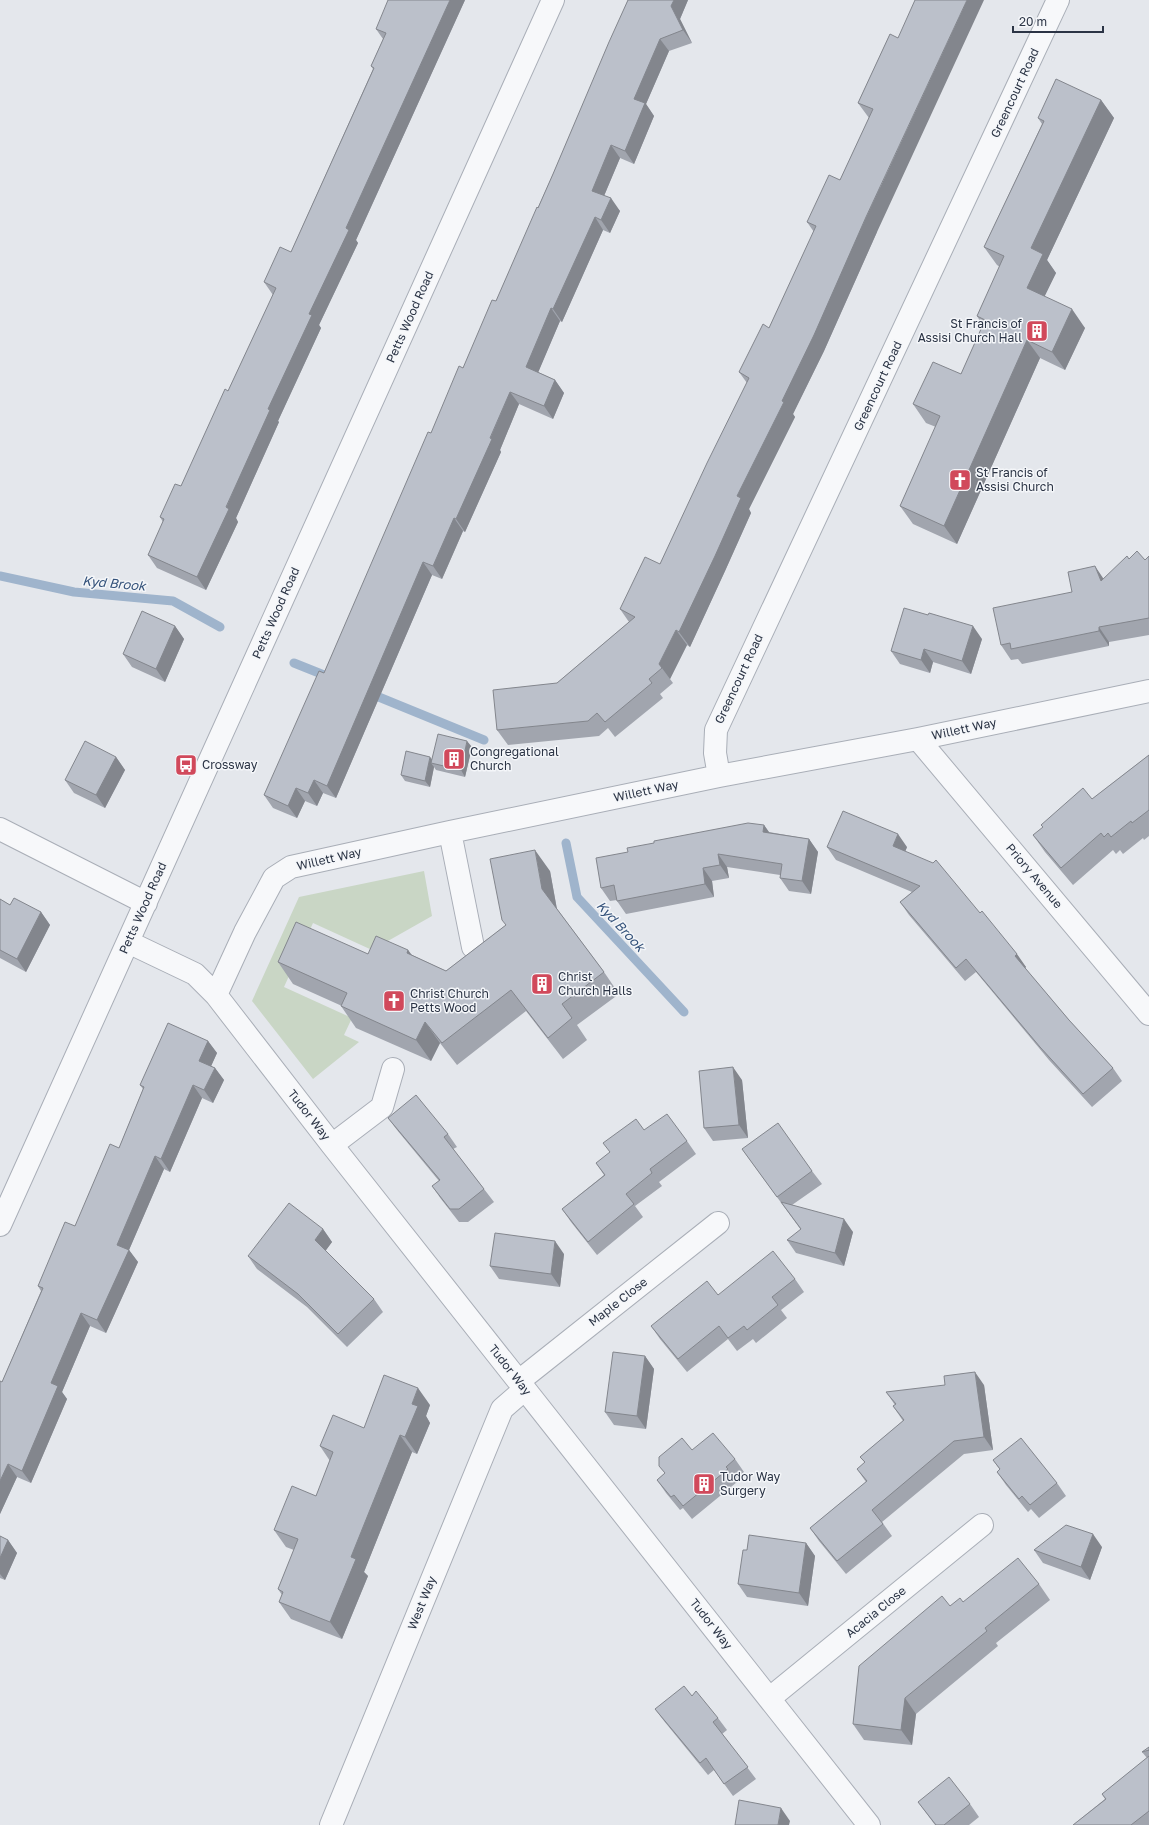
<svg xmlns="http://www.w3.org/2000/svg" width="1149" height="1825" viewBox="0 0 1149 1825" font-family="'Golos Text',sans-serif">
	<rect width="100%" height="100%" fill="#e4e7ec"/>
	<path fill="#c9d6c5" d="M 424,871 L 432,916 L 372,950 L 313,923 L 284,987 L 352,1018 L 344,1035 L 359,1042 L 313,1079 L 252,1001 L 299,897 Z"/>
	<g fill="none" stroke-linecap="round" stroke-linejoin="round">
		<path stroke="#9fb4cc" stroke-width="9" d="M 0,576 L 74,592 L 173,601 L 220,627
			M 294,663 L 329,677
			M 369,693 L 484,740
			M 566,843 L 577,897 L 684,1012"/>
		<g stroke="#a9aeb7" stroke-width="24">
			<path id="minor" d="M 918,739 L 1149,1014
				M 719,776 L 715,753 L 716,730 L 1058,0
				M 0,829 L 146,903
				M 450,832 L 473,947
				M 128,942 L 195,974 L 216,995 L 332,1145 L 869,1825
				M 216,995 L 245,932 L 274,878 L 291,867 L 450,832 L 719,776 L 918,739 L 1149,691
				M 332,1145 L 382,1107 L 393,1069
				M 0,1225 L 553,0
				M 519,1381 L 718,1223
				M 770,1698 L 982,1525
				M 331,1825 L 502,1409 L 525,1389"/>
		</g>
		<use href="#minor" stroke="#f7f8fa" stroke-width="22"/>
	</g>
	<path fill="#a1a5ae" d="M 465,0 L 356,240 L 358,243 L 319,325 L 321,328 L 278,421 L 279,422 L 236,518 L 238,522 L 206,590 L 157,568 L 148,555 L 163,522 L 160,517 L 181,486 L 228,391 L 273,295 L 264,282 L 291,252 L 373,69 L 371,66 L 383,39 L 376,29 Z
		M 628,0 L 688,0 L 680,19 L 692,43 L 669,51 L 646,104 L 654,116 L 634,164 L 620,158 L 604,196 L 620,211 L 610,233 L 603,230 L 562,322 L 560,321 L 538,372 L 555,380 L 564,393 L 553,419 L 519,404 L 500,450 L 501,452 L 465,532 L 463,531 L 442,579 L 432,575 L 336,798 L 323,793 L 317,806 L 305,801 L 297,818 L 273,808 L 264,795 L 324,673 L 431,433 L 496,301 L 553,174 Z
		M 890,34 L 877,232 L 824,351 L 793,414 L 795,417 L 749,509 L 751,513 L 725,571 L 690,647 L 687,645 L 670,679 L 673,683 L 660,694 L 663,698 L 615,737 L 608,728 L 599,736 L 508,745 L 497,730 L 557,683 L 629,622 L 620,609 L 660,564 L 747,383 L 739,372 L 769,328 L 814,232 L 807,222 L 840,180 L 869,118 L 858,103 Z
		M 1101,100 L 1114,118 L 1047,260 L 1056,273 L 1044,296 L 1085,328 L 1065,370 L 1040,358 L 957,544 L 913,524 L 900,506 L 936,427 L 926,423 L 913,404 L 961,374 L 983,326 L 977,316 L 1000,267 L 997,265 L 984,247 L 1042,124 L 1038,118 Z
		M 1149,556 L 1149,635 L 1109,642 L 1109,646 L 1022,664 L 1018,659 L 1011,660 L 1001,645 L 1103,579 L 1129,559 L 1145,560 Z
		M 175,626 L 184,639 L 165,682 L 132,667 L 123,654 Z
		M 982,639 L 971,674 L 933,662 L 930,673 L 900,664 L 891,651 Z
		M 472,747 L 465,777 L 436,770 L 434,767 L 430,787 L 405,781 L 401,775 Z
		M 1149,755 L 1149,836 L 1144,840 L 1143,838 L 1123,854 L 1120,850 L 1116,854 L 1113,850 L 1073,885 L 1045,852 L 1033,835 L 1092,799 Z
		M 116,757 L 125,770 L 105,808 L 74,793 L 65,780 Z
		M 764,825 L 769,832 L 809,839 L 818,852 L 811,894 L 789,891 L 780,878 L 780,875 L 727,867 L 729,878 L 712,881 L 714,897 L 626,914 L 617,901 L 617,900 L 610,901 L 601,888 Z
		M 827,847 L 907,847 L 905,852 L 980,913 L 1026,967 L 1025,968 L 1069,1020 L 1113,1068 L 1122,1081 L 1092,1107 L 1049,1060 L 976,972 L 965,981 L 909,915 L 900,902 L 912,892 L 836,860 Z
		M 550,871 L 557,909 L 604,972 L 619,994 L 577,1025 L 587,1040 L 563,1059 L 526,1011 L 457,1065 L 440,1043 L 431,1061 L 356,1028 L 341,1006 L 342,1006 L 293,984 L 278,962 L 408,950 L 412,955 L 446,971 L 506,925 Z
		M 0,899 L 10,905 L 41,912 L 50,925 L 26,972 L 0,958 Z
		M 208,1041 L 217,1053 L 211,1066 L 215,1068 L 224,1080 L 213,1103 L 202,1098 L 170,1172 L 164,1169 L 129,1250 L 138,1262 L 106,1333 L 90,1326 L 62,1392 L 67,1399 L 31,1483 L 17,1477 L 0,1514 L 2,1382 L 41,1291 L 38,1286 L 75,1226 L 119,1148 L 143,1089 L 140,1085 Z
		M 742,1080 L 748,1138 L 713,1141 L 704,1128 Z
		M 388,1118 L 448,1134 L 457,1147 L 453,1149 L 484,1189 L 494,1202 L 468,1222 L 459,1222 L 441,1199 L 432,1186 L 439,1181 L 397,1130 Z
		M 644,1130 L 687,1141 L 696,1154 L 659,1182 L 662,1186 L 635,1206 L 643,1217 L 597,1255 L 571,1222 L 562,1209 L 604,1175 L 596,1163 Z
		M 742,1149 L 812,1171 L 822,1184 L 792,1205 L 853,1232 L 844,1266 L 796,1253 L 787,1240 L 801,1230 Z
		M 323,1229 L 332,1242 L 325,1251 L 374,1299 L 383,1312 L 347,1347 L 307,1307 L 257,1269 L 248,1256 Z
		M 564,1254 L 560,1287 L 499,1279 L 490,1266 Z
		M 795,1279 L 804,1292 L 781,1310 L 787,1318 L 756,1343 L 753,1339 L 737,1351 L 728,1339 L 687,1372 L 660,1339 L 651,1326 L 718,1295 Z
		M 645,1356 L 654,1369 L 646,1429 L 614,1425 L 605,1412 Z
		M 984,1385 L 993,1450 L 964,1454 L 882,1522 L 892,1536 L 846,1574 L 819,1541 L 810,1528 L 866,1482 L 857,1469 L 865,1463 L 860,1457 L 903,1421 L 893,1406 L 895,1405 L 886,1392 Z
		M 430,1405 L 426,1416 L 430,1423 L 417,1454 L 412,1452 L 364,1572 L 368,1576 L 342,1639 L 291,1619 L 279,1602 L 282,1595 L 278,1589 L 294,1550 L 286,1547 L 274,1530 L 316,1496 L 330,1461 L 320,1446 L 364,1428 Z
		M 692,1450 L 735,1459 L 744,1472 L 735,1480 L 737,1482 L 692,1519 L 683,1508 L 680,1510 L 666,1493 L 657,1480 L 665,1473 L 659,1466 Z
		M 993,1460 L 1057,1483 L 1066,1496 L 1039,1518 L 1031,1509 L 1028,1512 L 1006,1485 L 997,1472 L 1000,1470 Z
		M 0,1536 L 8,1540 L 17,1553 L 5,1580 L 0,1578 Z
		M 806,1543 L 815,1556 L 808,1606 L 747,1597 L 738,1584 L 747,1550 Z
		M 1102,1547 L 1090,1580 L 1043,1563 L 1034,1550 Z
		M 1039,1584 L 1050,1600 L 996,1643 L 998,1646 L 916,1714 L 912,1745 L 864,1740 L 853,1724 L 950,1606 L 963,1602 Z
		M 692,1696 L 718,1718 L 727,1730 L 722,1734 L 756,1779 L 733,1796 L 714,1770 L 708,1775 L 664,1721 L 655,1709 Z
		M 1149,1747 L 1149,1825 L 1073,1825 L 1105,1799 L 1102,1794 L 1147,1758 L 1142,1752 Z
		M 918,1802 L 970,1804 L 979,1817 L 969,1825 L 935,1825 Z"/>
	<path fill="#83868d" d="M 450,0 L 465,0 L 356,240 L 358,243 L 319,325 L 321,328 L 278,421 L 279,422 L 236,518 L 238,522 L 206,590 L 197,577 L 268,409 L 346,228 Z
		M 674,0 L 688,0 L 680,19 L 692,43 L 683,30 L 671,6 Z
		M 967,0 L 984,0 L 877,232 L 824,351 L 793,414 L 795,417 L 749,509 L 751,513 L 725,571 L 690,647 L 679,632 L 737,496 Z
		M 660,39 L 669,51 L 646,104 L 654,116 L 634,164 L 625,151 L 634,99 Z
		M 1101,100 L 1114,118 L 1047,260 L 1056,273 L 1040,306 L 1027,288 L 1031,248 Z
		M 611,145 L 620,158 L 601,203 L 592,191 Z
		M 611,198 L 620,211 L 610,233 L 601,220 Z
		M 595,217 L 603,230 L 562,322 L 553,309 Z
		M 551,308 L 560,321 L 535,380 L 526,367 Z
		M 1072,309 L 1085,328 L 1065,370 L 1052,352 Z
		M 1027,340 L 1040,358 L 957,544 L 944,526 Z
		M 555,380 L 564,393 L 553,419 L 544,406 Z
		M 510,392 L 519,404 L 500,450 L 501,452 L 465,532 L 456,519 Z
		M 454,518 L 463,531 L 442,579 L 433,566 Z
		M 423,562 L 432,575 L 336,798 L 327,786 Z
		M 1095,566 L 1105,581 L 1101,581 Z
		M 175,626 L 184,639 L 165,682 L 156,669 Z
		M 973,626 L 982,639 L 971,674 L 962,661 Z
		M 1099,627 L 1109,642 L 1109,646 L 1099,631 Z
		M 676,630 L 687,645 L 670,679 L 659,664 Z
		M 924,649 L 933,662 L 930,673 L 921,660 Z
		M 467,741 L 472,747 L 465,777 L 461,770 Z
		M 116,757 L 125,770 L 105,808 L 96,795 Z
		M 430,757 L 435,763 L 431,763 L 434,767 L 430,787 L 425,781 Z
		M 314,780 L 323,793 L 317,806 L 308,793 Z
		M 296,788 L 305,801 L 297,818 L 288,806 Z
		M 764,825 L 773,838 L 763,832 Z
		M 898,834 L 907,847 L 902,859 L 893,846 Z
		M 809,839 L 818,852 L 811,894 L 802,881 Z
		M 535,850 L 550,871 L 557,910 L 542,889 Z
		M 718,854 L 727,867 L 729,878 L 720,865 Z
		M 703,868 L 712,881 L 714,897 L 705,884 Z
		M 41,912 L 50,925 L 26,972 L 17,959 Z
		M 408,950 L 423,972 L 407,953 Z
		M 1017,954 L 1026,967 L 1024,969 L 1015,956 Z
		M 425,1022 L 440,1043 L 431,1061 L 416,1040 Z
		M 208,1041 L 217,1053 L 208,1073 L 199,1061 Z
		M 733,1067 L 742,1080 L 748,1138 L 739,1125 Z
		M 215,1068 L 224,1080 L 213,1103 L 204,1090 Z
		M 193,1085 L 202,1098 L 170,1172 L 161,1159 Z
		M 155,1156 L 164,1169 L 129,1250 L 138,1262 L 106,1333 L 97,1320 L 117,1245 Z
		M 844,1219 L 853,1232 L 844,1266 L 835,1253 Z
		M 323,1229 L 332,1242 L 324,1253 L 315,1240 Z
		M 555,1241 L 564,1254 L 560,1287 L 551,1274 Z
		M 81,1313 L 90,1326 L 62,1392 L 67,1399 L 31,1483 L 22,1471 L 51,1383 Z
		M 645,1356 L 654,1369 L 646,1429 L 637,1416 Z
		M 975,1372 L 984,1385 L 993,1450 L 984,1437 Z
		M 418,1388 L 430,1405 L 426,1416 L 430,1423 L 417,1454 L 405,1437 L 412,1404 Z
		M 400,1435 L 412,1452 L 364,1572 L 368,1576 L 342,1639 L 330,1622 L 351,1557 Z
		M 8,1464 L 17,1477 L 0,1514 L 0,1481 Z
		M 1093,1534 L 1102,1547 L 1090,1580 L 1081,1567 Z
		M 8,1540 L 17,1553 L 5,1580 L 0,1574 L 0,1558 Z
		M 806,1543 L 815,1556 L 808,1606 L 799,1593 Z
		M 905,1698 L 916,1714 L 912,1745 L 901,1730 Z
		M 781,1808 L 790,1821 L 789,1825 L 778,1825 Z"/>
	<path fill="#bbc0ca" stroke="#83868d" d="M 388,0 L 450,0 L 346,228 L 349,230 L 309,314 L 312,315 L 268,409 L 270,410 L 226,507 L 229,509 L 197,577 L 148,555 L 164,519 L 160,517 L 175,484 L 181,486 L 225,389 L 228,391 L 276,288 L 264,282 L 280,247 L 291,252 L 374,68 L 371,66 L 386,33 L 376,29 Z
		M 628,0 L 674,0 L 671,6 L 683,30 L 660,39 L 634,99 L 645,103 L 625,151 L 611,145 L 592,191 L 611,198 L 601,220 L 595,217 L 553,309 L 551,308 L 526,367 L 555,380 L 544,406 L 510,392 L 490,438 L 492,439 L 456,519 L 454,518 L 433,566 L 423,562 L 327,786 L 314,780 L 308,793 L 296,788 L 288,806 L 264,795 L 319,671 L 324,673 L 428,432 L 431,433 L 459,366 L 463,368 L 492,300 L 496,301 L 537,207 L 538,208 L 553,174 L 609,42 Z
		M 915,0 L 967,0 L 866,217 L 814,335 L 782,401 L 784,402 L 737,496 L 741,498 L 715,556 L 679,632 L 676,630 L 659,664 L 662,668 L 649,679 L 652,683 L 605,722 L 597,713 L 588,721 L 497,730 L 493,690 L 557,683 L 635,617 L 620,609 L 645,557 L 660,564 L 707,463 L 749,378 L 739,372 L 763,324 L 769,328 L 816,226 L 807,222 L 829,175 L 840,180 L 873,109 L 858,103 L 890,34 L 898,38 Z
		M 1056,79 L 1101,100 L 1031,248 L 1043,254 L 1027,288 L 1072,309 L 1052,352 L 1027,340 L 944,526 L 900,506 L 940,416 L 913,404 L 933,362 L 961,374 L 985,320 L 977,316 L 1004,256 L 984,247 L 1044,121 L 1038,118 Z
		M 1137,551 L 1145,560 L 1149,556 L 1149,618 L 1099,627 L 1099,631 L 1011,649 L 1010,643 L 1001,645 L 993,608 L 1072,592 L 1068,572 L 1095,566 L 1101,581 L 1127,556 L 1129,559 Z
		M 904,608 L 928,615 L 929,613 L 973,626 L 962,661 L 924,649 L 921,660 L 891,651 Z
		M 142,611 L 175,626 L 156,669 L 123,654 Z
		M 438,734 L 467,741 L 461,770 L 431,763 Z
		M 85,741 L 116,757 L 96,795 L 65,780 Z
		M 406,751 L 430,757 L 425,781 L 401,775 Z
		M 1149,755 L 1149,810 L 1132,823 L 1131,821 L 1111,837 L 1108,833 L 1104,837 L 1101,833 L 1061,868 L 1033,835 L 1043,827 L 1041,825 L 1083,788 L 1092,799 Z
		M 843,811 L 898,834 L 893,846 L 933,863 L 936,860 L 980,913 L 982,911 L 1017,954 L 1015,956 L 1069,1020 L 1113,1068 L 1083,1094 L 1040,1047 L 966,959 L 956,968 L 900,902 L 920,886 L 827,847 Z
		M 748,823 L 764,825 L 763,832 L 809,839 L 802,881 L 780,878 L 782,864 L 718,854 L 720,865 L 703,868 L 705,884 L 617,901 L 614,885 L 601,888 L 596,858 L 628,852 L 627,848 L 654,843 L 654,841 Z
		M 535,850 L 542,889 L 604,972 L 562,1004 L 572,1018 L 548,1038 L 511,990 L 442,1043 L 425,1022 L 416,1040 L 341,1006 L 347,993 L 278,962 L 296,922 L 368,954 L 376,936 L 408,950 L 407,953 L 446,971 L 506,925 L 502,920 L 490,859 Z
		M 14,898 L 41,912 L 17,959 L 0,950 L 0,899 L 10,905 Z
		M 168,1023 L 208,1041 L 199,1061 L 215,1068 L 204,1090 L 193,1085 L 161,1159 L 155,1156 L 117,1245 L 129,1250 L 97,1320 L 81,1313 L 51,1383 L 58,1386 L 22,1471 L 8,1464 L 0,1481 L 0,1381 L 2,1382 L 43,1288 L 38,1286 L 65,1222 L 75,1226 L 110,1144 L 119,1148 L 144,1087 L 140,1085 Z
		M 733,1067 L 739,1125 L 704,1128 L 699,1071 Z
		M 416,1095 L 448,1134 L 444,1137 L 484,1189 L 459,1209 L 450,1209 L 432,1186 L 440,1180 L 388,1118 Z
		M 667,1114 L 687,1141 L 650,1169 L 652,1173 L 626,1194 L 634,1204 L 588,1242 L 562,1209 L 605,1175 L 596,1163 L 610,1152 L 603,1143 L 636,1119 L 644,1130 Z
		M 778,1123 L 812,1171 L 777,1197 L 742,1149 Z
		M 781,1202 L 844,1219 L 835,1253 L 787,1240 L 801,1229 Z
		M 289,1203 L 323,1229 L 315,1240 L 374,1299 L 338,1334 L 298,1294 L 248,1256 Z
		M 495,1233 L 555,1241 L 551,1274 L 490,1266 Z
		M 773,1251 L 795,1279 L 772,1297 L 778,1305 L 747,1330 L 744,1326 L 728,1338 L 719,1326 L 678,1359 L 651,1326 L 707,1281 L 718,1295 Z
		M 613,1352 L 645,1356 L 637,1416 L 605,1412 Z
		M 975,1372 L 984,1437 L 954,1441 L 872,1510 L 883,1524 L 837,1561 L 810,1528 L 867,1481 L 857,1469 L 865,1462 L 860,1457 L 904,1420 L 893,1406 L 896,1404 L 886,1392 L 945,1385 L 944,1376 Z
		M 384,1375 L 418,1388 L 412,1404 L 418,1406 L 405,1437 L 400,1435 L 351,1557 L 356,1559 L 330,1622 L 279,1602 L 283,1592 L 278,1589 L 298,1539 L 274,1530 L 292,1486 L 316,1496 L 333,1452 L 320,1446 L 333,1415 L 364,1428 Z
		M 713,1433 L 735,1459 L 726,1467 L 728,1469 L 683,1506 L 674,1495 L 671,1497 L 657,1480 L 665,1473 L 659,1466 L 659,1457 L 682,1438 L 692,1450 Z
		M 1021,1438 L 1057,1483 L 1030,1505 L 1022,1496 L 1019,1499 L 997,1472 L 1000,1469 L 993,1460 Z
		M 1066,1525 L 1093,1534 L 1081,1567 L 1034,1550 Z
		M 749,1535 L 806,1543 L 799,1593 L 738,1584 L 743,1550 L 747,1550 Z
		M 0,1536 L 8,1540 L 0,1558 Z
		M 1018,1558 L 1039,1584 L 985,1628 L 987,1631 L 905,1698 L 901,1730 L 853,1724 L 859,1666 L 942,1596 L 950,1606 L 960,1598 L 963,1602 Z
		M 684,1686 L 692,1696 L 696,1691 L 718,1718 L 713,1722 L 748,1767 L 724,1784 L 706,1758 L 700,1763 L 655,1709 Z
		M 1149,1747 L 1149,1751 L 1149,1750 L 1142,1752 Z
		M 1149,1756 L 1149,1811 L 1131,1825 L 1073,1825 L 1106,1799 L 1102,1794 Z
		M 949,1777 L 970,1804 L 944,1825 L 936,1825 L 918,1802 Z
		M 739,1800 L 781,1808 L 778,1825 L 735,1825 Z"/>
	<defs>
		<g id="building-square" transform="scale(1.15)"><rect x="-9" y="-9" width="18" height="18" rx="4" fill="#d1495b" stroke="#f4f6f9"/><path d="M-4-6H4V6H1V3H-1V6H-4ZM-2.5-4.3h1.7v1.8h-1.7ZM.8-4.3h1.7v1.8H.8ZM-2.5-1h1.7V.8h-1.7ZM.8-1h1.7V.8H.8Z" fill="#fff"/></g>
		<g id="church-square" transform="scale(1.15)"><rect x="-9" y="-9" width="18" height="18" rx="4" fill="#d1495b" stroke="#f4f6f9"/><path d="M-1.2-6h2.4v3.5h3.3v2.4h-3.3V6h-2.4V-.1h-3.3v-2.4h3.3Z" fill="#fff"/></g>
		<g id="bus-square" transform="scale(1.15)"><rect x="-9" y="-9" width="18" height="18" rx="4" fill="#d1495b" stroke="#f4f6f9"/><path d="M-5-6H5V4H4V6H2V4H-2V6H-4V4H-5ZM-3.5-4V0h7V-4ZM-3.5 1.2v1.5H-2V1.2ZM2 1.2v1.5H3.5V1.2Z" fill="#fff"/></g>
	</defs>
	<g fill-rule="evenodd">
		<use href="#building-square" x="1037" y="331"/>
		<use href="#church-square" x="960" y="480"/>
		<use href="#building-square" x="454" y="759"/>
		<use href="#bus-square" x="186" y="765"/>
		<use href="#building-square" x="542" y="984"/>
		<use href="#church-square" x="394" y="1001"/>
		<use href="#building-square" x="704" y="1484"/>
	</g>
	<g text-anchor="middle" stroke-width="3" stroke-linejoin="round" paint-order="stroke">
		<g font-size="12" fill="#2b3445" stroke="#f4f6f9">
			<text transform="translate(1015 93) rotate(-65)" y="4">Greencourt Road</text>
			<text transform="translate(410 317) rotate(-66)" y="4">Petts Wood Road</text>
			<text transform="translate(878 386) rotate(-65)" y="4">Greencourt Road</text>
			<text transform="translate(276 613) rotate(-66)" y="4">Petts Wood Road</text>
			<text transform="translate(739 679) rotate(-65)" y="4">Greencourt Road</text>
			<text transform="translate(964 729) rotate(-12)" y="4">Willett Way</text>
			<text transform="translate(646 791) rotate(-12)" y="4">Willett Way</text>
			<text transform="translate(329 859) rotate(-13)" y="4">Willett Way</text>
			<text transform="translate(1034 876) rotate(50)" y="4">Priory Avenue</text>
			<text transform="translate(143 908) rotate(-66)" y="4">Petts Wood Road</text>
			<text transform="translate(309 1115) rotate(52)" y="4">Tudor Way</text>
			<text transform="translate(618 1302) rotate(-38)" y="4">Maple Close</text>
			<text transform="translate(510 1370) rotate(52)" y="4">Tudor Way</text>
			<text transform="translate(422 1603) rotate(-68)" y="4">West Way</text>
			<text transform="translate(876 1612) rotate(-39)" y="4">Acacia Close</text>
			<text transform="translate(711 1624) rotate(52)" y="4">Tudor Way</text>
		</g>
		<g font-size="12" fill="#2b3445" stroke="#f4f6f9" text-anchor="start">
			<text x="1022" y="328" text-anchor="end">St Francis of<tspan x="1022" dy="14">Assisi Church Hall</tspan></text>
			<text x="976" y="477">St Francis of<tspan x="976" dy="14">Assisi Church</tspan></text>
			<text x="470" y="756">Congregational<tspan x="470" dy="14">Church</tspan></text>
			<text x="202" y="769">Crossway</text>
			<text x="558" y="981">Christ<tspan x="558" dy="14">Church Halls</tspan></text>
			<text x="410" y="998">Christ Church<tspan x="410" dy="14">Petts Wood</tspan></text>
			<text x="720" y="1481">Tudor Way<tspan x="720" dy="14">Surgery</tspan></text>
		</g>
		<g font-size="13" font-style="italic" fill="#34527a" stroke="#f4f6f9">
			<text transform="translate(114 583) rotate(5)" y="5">Kyd Brook</text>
			<text transform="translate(621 926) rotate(47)" y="5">Kyd Brook</text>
		</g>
	</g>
	<path d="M1013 26v6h90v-6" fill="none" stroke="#2b3445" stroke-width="2"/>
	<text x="1019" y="26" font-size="12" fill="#2b3445" stroke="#f4f6f9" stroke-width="3" paint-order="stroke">20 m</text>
</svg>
